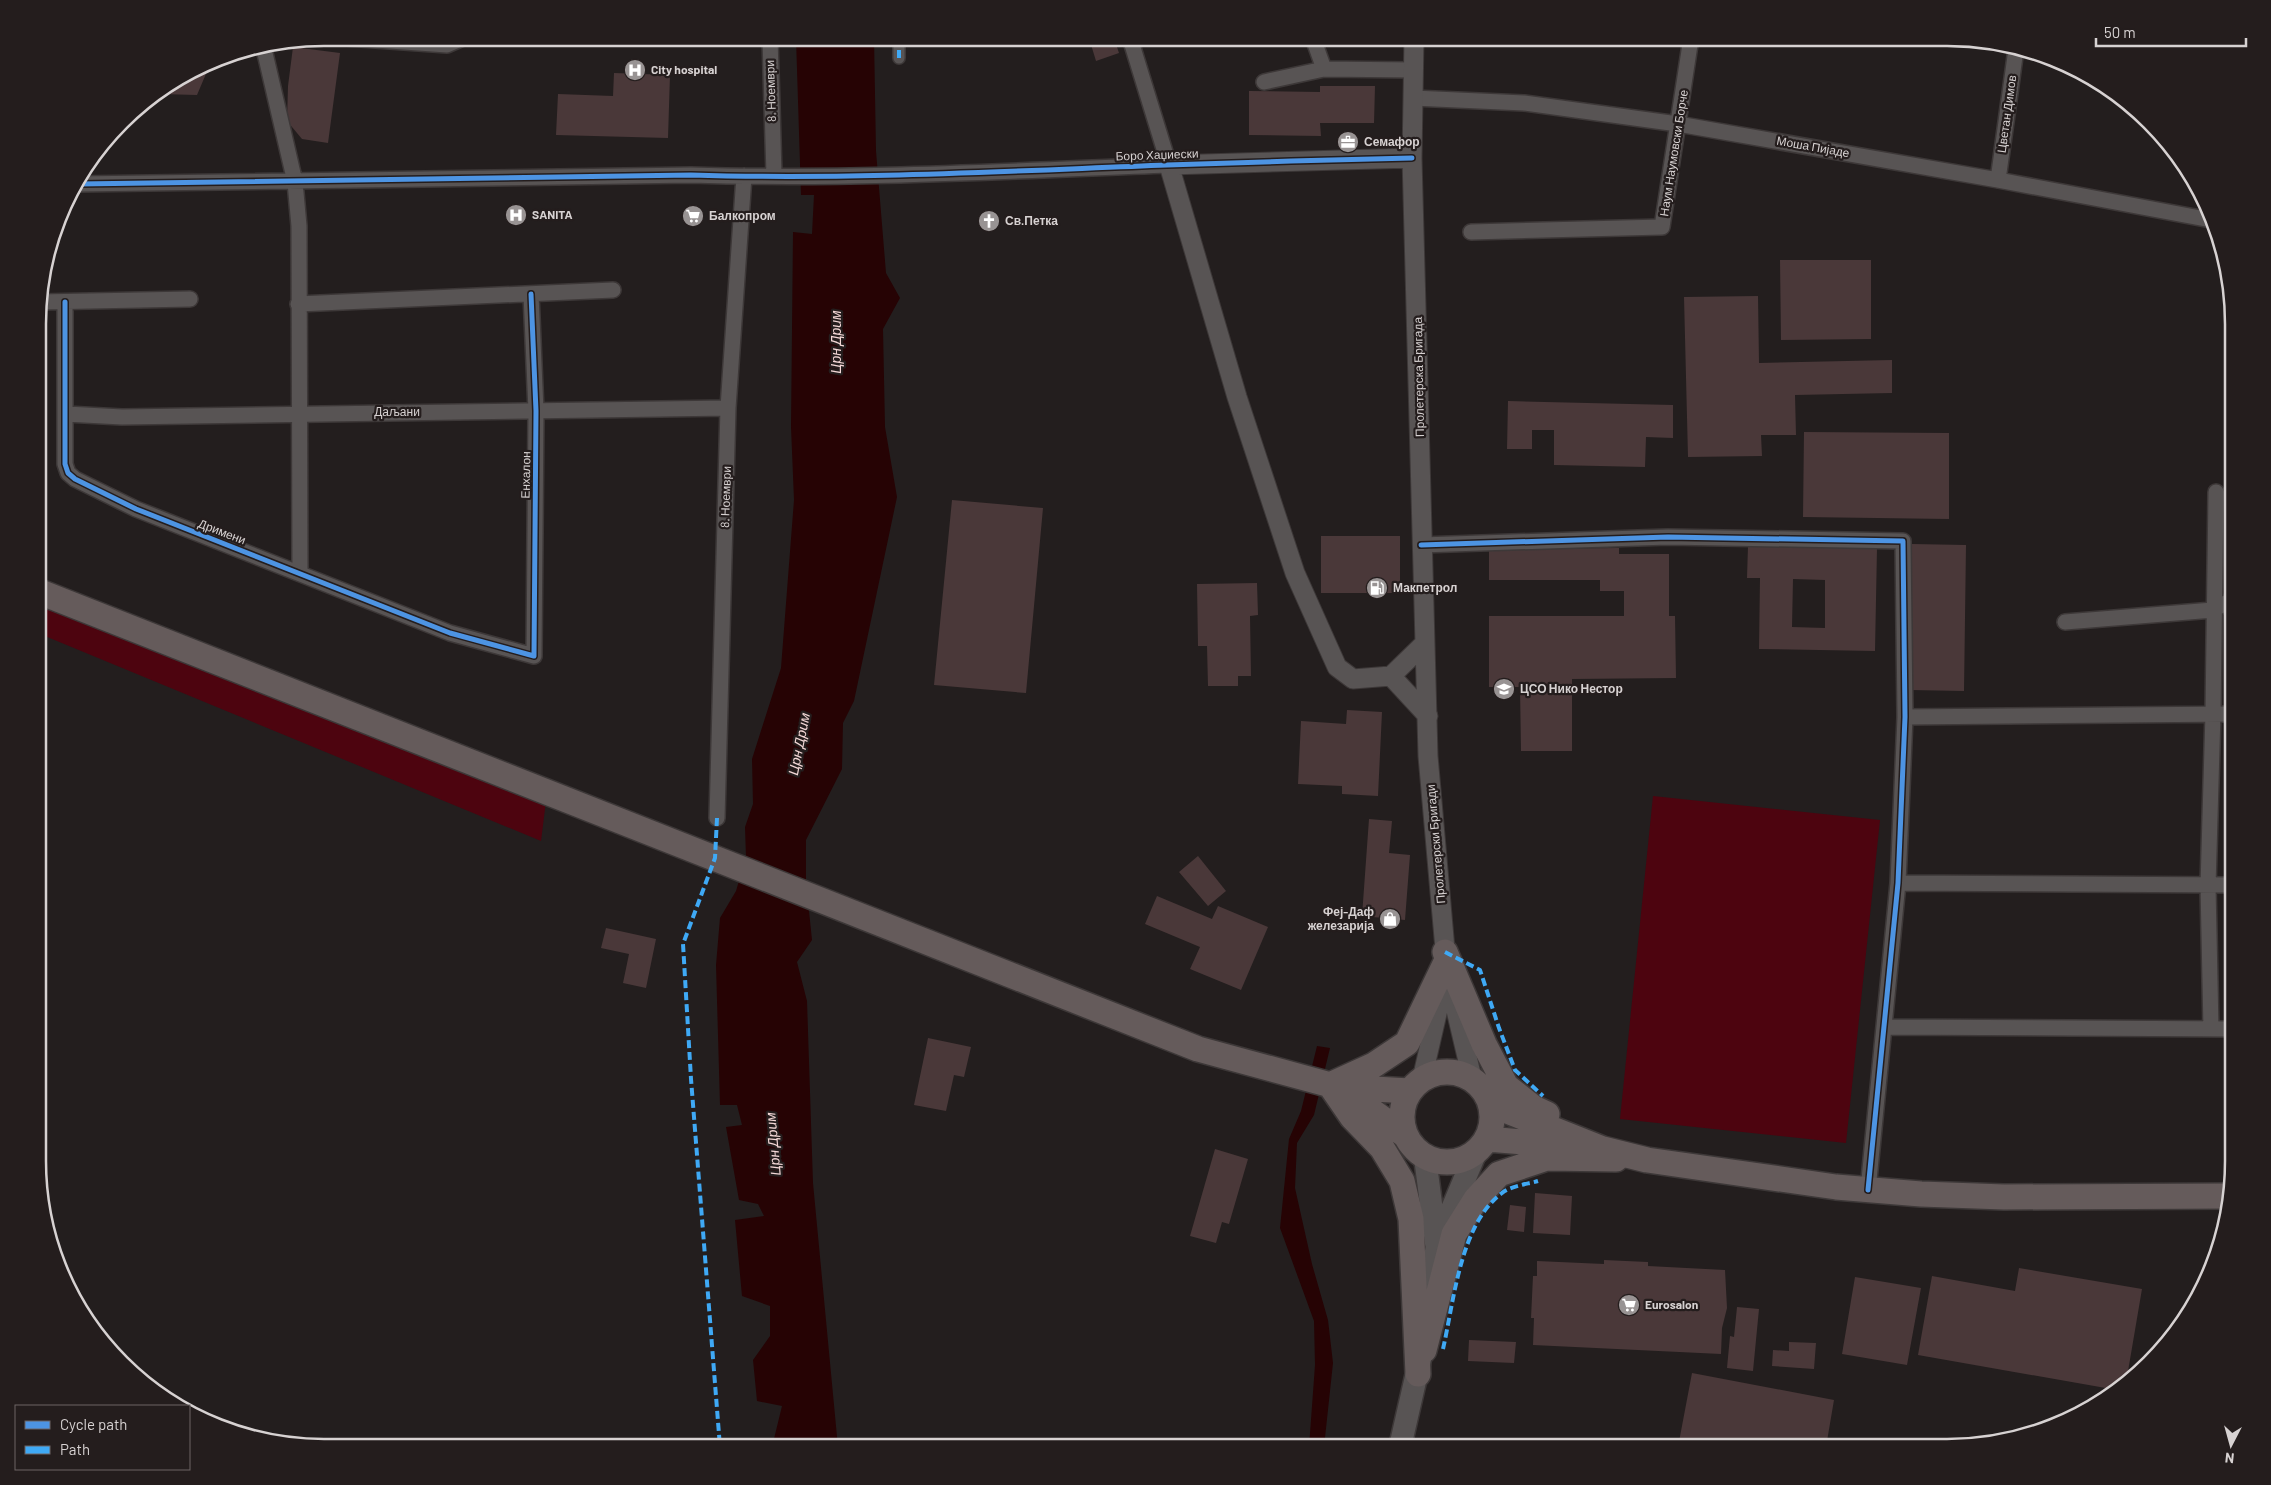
<svg xmlns="http://www.w3.org/2000/svg" width="2271" height="1485" viewBox="0 0 2271 1485" font-family="Barlow,sans-serif">
	<rect width="100%" height="100%" fill="#231e1e"/>
	<path fill="#4d040f" d="M 40,592 L 547,793 L 541,841 L 40,634 Z
		M 1653,796 L 1880,820 L 1846,1143 L 1620,1119 Z"/>
	<path fill="#260304" d="M 796,38 L 874,38 L 876,151 L 886,273 L 900,298 L 883,329 L 885,427 L 897,497 L 854,701 L 843,723 L 842,769 L 806,840 L 806,882 L 812,940 L 797,962 L 807,1001 L 813,1183 L 838,1447 L 772,1447 L 782,1406 L 757,1401 L 753,1360 L 770,1336 L 770,1306 L 742,1296 L 735,1220 L 764,1216 L 758,1204 L 739,1200 L 726,1127 L 742,1125 L 737,1105 L 720,1105 L 716,965 L 720,918 L 736,891 L 746,857 L 745,827 L 753,804 L 752,759 L 781,668 L 794,500 L 791,427 L 793,232 L 812,234 L 814,195 L 801,195 Z
		M 1317,1046 L 1330,1048 L 1314,1115 L 1297,1143 L 1295,1188 L 1312,1264 L 1328,1320 L 1333,1363 L 1324,1447 L 1309,1447 L 1315,1365 L 1314,1321 L 1280,1228 L 1289,1139 L 1301,1111 Z"/>
	<path fill="#4a3839" fill-rule="evenodd" d="M 1089,38 L 1114,38 L 1119,53 L 1096,61 Z
		M 293,47 L 340,53 L 328,143 L 302,139 L 287,121 L 288,86 Z
		M 211,62 L 197,95 L 160,94 L 179,82 Z
		M 614,73 L 670,75 L 668,138 L 556,135 L 558,94 L 613,96 Z
		M 1320,86 L 1375,86 L 1374,123 L 1320,123 L 1321,136 L 1249,135 L 1249,91 L 1320,92 Z
		M 1780,260 L 1871,260 L 1871,339 L 1781,340 Z
		M 1758,296 L 1759,363 L 1892,360 L 1892,393 L 1795,395 L 1796,435 L 1761,435 L 1762,456 L 1688,457 L 1684,297 Z
		M 1508,401 L 1673,405 L 1673,438 L 1646,437 L 1645,467 L 1554,465 L 1554,430 L 1532,430 L 1532,449 L 1507,449 Z
		M 1804,432 L 1949,433 L 1949,519 L 1803,517 Z
		M 952,500 L 1043,508 L 1026,693 L 934,685 Z
		M 1321,536 L 1400,536 L 1400,593 L 1321,593 Z
		M 1912,544 L 1966,545 L 1964,691 L 1910,690 Z
		M 1748,546 L 1877,548 L 1875,651 L 1759,649 L 1760,578 L 1747,578 ZM 1793,579 L 1825,580 L 1825,628 L 1792,627 Z
		M 1619,548 L 1619,554 L 1669,554 L 1669,616 L 1675,616 L 1676,678 L 1572,679 L 1572,751 L 1521,751 L 1520,687 L 1489,687 L 1489,616 L 1624,616 L 1624,591 L 1600,591 L 1600,580 L 1489,580 L 1489,549 Z
		M 1257,583 L 1258,615 L 1250,616 L 1251,676 L 1238,676 L 1238,686 L 1208,686 L 1207,646 L 1198,646 L 1197,584 Z
		M 1347,710 L 1382,712 L 1378,796 L 1342,794 L 1342,786 L 1298,784 L 1301,721 L 1346,724 Z
		M 1369,819 L 1392,821 L 1389,853 L 1410,855 L 1405,920 L 1362,916 Z
		M 1198,856 L 1226,891 L 1208,906 L 1179,872 Z
		M 1157,896 L 1212,919 L 1218,906 L 1268,927 L 1241,990 L 1190,969 L 1200,947 L 1145,924 Z
		M 606,928 L 656,939 L 646,988 L 623,983 L 629,954 L 601,948 Z
		M 928,1038 L 971,1047 L 964,1077 L 954,1075 L 946,1111 L 914,1105 Z
		M 1215,1149 L 1248,1159 L 1229,1224 L 1222,1222 L 1216,1243 L 1190,1236 Z
		M 1535,1193 L 1572,1196 L 1570,1235 L 1533,1233 Z
		M 1510,1205 L 1526,1207 L 1524,1232 L 1507,1230 Z
		M 1604,1260 L 1648,1262 L 1648,1266 L 1725,1270 L 1727,1308 L 1722,1328 L 1721,1354 L 1533,1345 L 1534,1318 L 1531,1318 L 1533,1276 L 1537,1276 L 1537,1261 L 1604,1264 Z
		M 2019,1268 L 2142,1289 L 2126,1383 L 2117,1390 L 1918,1355 L 1932,1276 L 2015,1291 Z
		M 1855,1277 L 1921,1288 L 1907,1365 L 1842,1354 Z
		M 1737,1307 L 1759,1309 L 1753,1371 L 1727,1368 L 1730,1336 L 1734,1337 Z
		M 1469,1340 L 1516,1342 L 1514,1363 L 1468,1361 Z
		M 1789,1342 L 1816,1343 L 1814,1369 L 1772,1366 L 1773,1350 L 1789,1351 Z
		M 1692,1373 L 1834,1400 L 1826,1447 L 1678,1447 Z"/>
	<g fill="none" stroke-linecap="round" stroke-linejoin="round">
		<g stroke="#3d3838" stroke-width="14">
			<path id="pedestrian" d="M 899,38 L 899,58"/>
		</g>
		<g stroke="#3d3838" stroke-width="18">
			<path id="minor" d="M 347,38 L 447,45 L 463,38
				M 770,38 L 774,175
				M 1313,38 L 1324,69
				M 264,49 L 295,182 L 299,226 L 300,573
				M 1264,82 L 1324,69 L 1413,70
				M 1413,98 L 1524,103 L 1678,124 L 1998,180 L 2211,220
				M 1998,180 L 2016,49
				M 78,184 L 691,175 C 850,180 1010,171 1169,165 L 1130,38
				M 1471,232 L 1662,227 L 1691,38
				M 40,302 L 190,299
				M 65,302 L 65,464 L 68,473 L 75,479 L 136,509 L 450,633 L 534,656 L 536,411 L 531,294
				M 298,304 L 613,290
				M 66,414 L 122,417 L 728,408
				M 1421,545 L 1668,537 L 1903,541 L 1905,717 L 1898,883 L 1868,1190
				M 2065,622 L 2213,610 L 2233,599
				M 1905,717 L 2233,714
				M 717,818 L 728,408 L 744,176
				M 1898,883 L 2233,885
				M 1884,1027 L 2233,1029
				M 2211,1029 L 2208,886 L 2213,713 L 2216,492"/>
		</g>
		<g stroke="#3d3838" stroke-width="21">
			<path id="tertiary" d="M 1414,38 L 1412,158 L 1428,756 L 1447,972 L 1472,1078
				M 1412,158 L 1169,165 L 1237,397 L 1295,573 L 1337,667 L 1353,679 L 1391,676 L 1425,643
				M 1391,676 L 1428,716
				M 1422,1079 L 1444,983"/>
		</g>
		<g stroke="#3d3838" stroke-width="25">
			<path id="secondary" d="M 1425,1157 L 1436,1243
				M 1430,1289 L 1437,1245 L 1475,1154
				M 1400,1447 L 1421,1355"/>
		</g>
		<g stroke="#3d3838" stroke-width="28">
			<path id="primary" d="M 40,592 L 1198,1049 L 1338,1087 L 1410,1091
				M 1445,952 L 1484,1044 L 1506,1086 L 1534,1108 L 1547,1114
				M1402 1117a45 45 0 1 1 90 0a45 45 0 1 1-90 0Z
				M 1340,1088 L 1405,1135
				M 1492,1105 L 1603,1149 L 1647,1160 L 1836,1187 L 1921,1194 L 2004,1197 L 2230,1196
				M 1487,1139 L 1571,1146
				M 1424,1350 L 1454,1234 L 1476,1199 L 1499,1174 L 1547,1158 L 1616,1159
				M 1418,1374 L 1411,1219 L 1402,1181 L 1382,1148 L 1352,1117 L 1330,1085 L 1374,1065 L 1407,1043 L 1446,962"/>
		</g>
		<use href="#pedestrian" stroke="#585454" stroke-width="11"/>
		<use href="#minor" stroke="#585454" stroke-width="15"/>
		<use href="#tertiary" stroke="#585454" stroke-width="19"/>
		<use href="#secondary" stroke="#585454" stroke-width="22"/>
		<use href="#primary" stroke="#655b5b" stroke-width="25"/>
		<path stroke="#3fa9f5" stroke-width="4" stroke-dasharray="8 4" stroke-linecap="butt" d="M 899,38 L 899,58
			M 717,818 L 715,858 L 683,944 L 691,1079 L 720,1447
			M 1445,952 L 1480,970 L 1499,1028 L 1515,1070 L 1543,1096
			M 1443,1349 C 1454,1301 1460,1224 1502,1193 C 1510,1186 1528,1184 1538,1181"/>
		<g stroke="#241d1d" stroke-width="8">
			<path id="cycleway" d="M 78,184 L 691,175 C 850,180 1008,171 1167,165 C 1249,162 1330,160 1412,158
				M 65,302 L 65,464 L 68,473 L 75,479 L 136,509 L 450,633 L 534,656 L 536,411 L 531,294
				M 1421,545 L 1668,537 L 1903,541 L 1905,717 L 1898,883 L 1868,1190"/>
		</g>
		<use href="#cycleway" stroke="#4d94e3" stroke-width="5"/>
	</g>
	<defs>
		<g id="hospital-disc" transform="scale(1.125)"><circle r="9.5" fill="#989393" stroke="#241d1d"/><path d="M-5-5h3v3.5h4V-5h3V5h-3V1.5h-4V5h-3Z" fill="#fff"/></g>
		<g id="office-disc" transform="scale(1.125)"><circle r="9.5" fill="#989393" stroke="#241d1d"/><path d="M-6-3h4V-5.5h4V-3h4V5H-6ZM-1-4.5V-3h2v-1.5ZM-6 0V1H6V0Z" fill="#fff"/></g>
		<g id="supermarket-disc" transform="scale(1.125)"><circle r="9.5" fill="#989393" stroke="#241d1d"/><path d="M-6-5.5h2.5l.6 2H6L4.5 2H-2.5L-4.4-4H-6ZM-1.5 3.2a1.3 1.3 0 1 0 .1 0ZM3 3.2a1.3 1.3 0 1 0 .1 0Z" fill="#fff"/></g>
		<g id="church-disc" transform="scale(1.125)"><circle r="9.5" fill="#989393" stroke="#241d1d"/><path d="M-1.2-6h2.4v3.5h3.3v2.4h-3.3V6h-2.4V-.1h-3.3v-2.4h3.3Z" fill="#fff"/></g>
		<g id="fuel-disc" transform="scale(1.125)"><circle r="9.5" fill="#989393" stroke="#241d1d"/><path d="M-5.5-6h7V0h2V4h1.3V-2.5L3-4.5l.8-.8L6-3V5H2.5V1h-1V6h-7ZM-4.2-4.7v3.2H.2V-4.7Z" fill="#fff"/></g>
		<g id="school-disc" transform="scale(1.125)"><circle r="9.5" fill="#989393" stroke="#241d1d"/><path d="M0-5L7-2L0 1L-7-2ZM-4 1L0 2.5L4 1V4Q0 6-4 4Z" fill="#fff"/></g>
		<g id="shop-disc" transform="scale(1.125)"><circle r="9.5" fill="#989393" stroke="#241d1d"/><path d="M-5-2.5h2.3a2.7 3.5 0 0 1 5.4 0H5L5.5 6h-11ZM-1.5-2.5h3a1.5 2.3 0 0 0-3 0Z" fill="#fff"/></g>
	</defs>
	<g fill-rule="evenodd">
		<use href="#hospital-disc" x="635" y="70"/>
		<use href="#office-disc" x="1348" y="142"/>
		<use href="#hospital-disc" x="516" y="215"/>
		<use href="#supermarket-disc" x="693" y="216"/>
		<use href="#church-disc" x="989" y="221"/>
		<use href="#fuel-disc" x="1377" y="588"/>
		<use href="#school-disc" x="1504" y="689"/>
		<use href="#shop-disc" x="1390" y="919"/>
		<use href="#supermarket-disc" x="1629" y="1305"/>
	</g>
	<g text-anchor="middle" stroke-width="4.5" stroke-linejoin="round" paint-order="stroke">
		<g font-size="12" font-weight="bold" fill="#d7d2d2" stroke="#241d1d" text-anchor="start">
			<text x="651" y="74">City hospital</text>
			<text x="1364" y="146">Семафор</text>
			<text x="532" y="219">SANITA</text>
			<text x="709" y="220">Балкопром</text>
			<text x="1005" y="225">Св.Петка</text>
			<text x="1393" y="592">Макпетрол</text>
			<text x="1520" y="693">ЦСО Нико Нестор</text>
			<text x="1374" y="916" text-anchor="end">Феј-Даф<tspan x="1374" dy="14">железарија</tspan></text>
			<text x="1645" y="1309">Eurosalon</text>
		</g>
		<g font-size="12" fill="#d7d2d2" stroke="#241d1d">
			<text transform="translate(771 91) rotate(-92)" y="4">8. Ноември</text>
			<text transform="translate(2007 114) rotate(-82)" y="4">Цветан Димов</text>
			<text transform="translate(1813 147) rotate(10)" y="4">Моша Пијаде</text>
			<text transform="translate(1674 153) rotate(-81)" y="4">Наум Наумовски Борче</text>
			<text transform="translate(1157 155) rotate(-2)" y="4">Боро Хаџиески</text>
			<text transform="translate(1419 377) rotate(-91)" y="4">Пролетерска Бригада</text>
			<text x="397" y="416">Даљани</text>
			<text transform="translate(526 475) rotate(-89)" y="4">Енхалон</text>
			<text transform="translate(726 497) rotate(-88)" y="4">8. Ноември</text>
			<text transform="translate(222 532) rotate(21)" y="4">Дримени</text>
			<text transform="translate(1436 844) rotate(-95)" y="4">Пролетерски Бригади</text>
		</g>
		<g font-size="14" font-style="italic" fill="#f4d8d7" stroke="#241d1d">
			<text transform="translate(836 342) rotate(-90)" y="5">Црн Дрим</text>
			<text transform="translate(799 744) rotate(-79)" y="5">Црн Дрим</text>
			<text transform="translate(773 1144) rotate(-95)" y="5">Црн Дрим</text>
		</g>
	</g>
	<path d="M0 0H2271V1485H0ZM324 46H1947A278 278 0 0 1 2225 324V1161A278 278 0 0 1 1947 1439H324A278 278 0 0 1 46 1161V324A278 278 0 0 1 324 46Z" fill="#241d1d" fill-rule="evenodd"/>
	<path fill="none" stroke="#d7d2d2" stroke-width="2.5" d="M324 46H1947A278 278 0 0 1 2225 324V1161A278 278 0 0 1 1947 1439H324A278 278 0 0 1 46 1161V324A278 278 0 0 1 324 46Z"/>
	<rect x="15" y="1405" width="175" height="65" fill="#241d1d" stroke="#6c6565"/>
	<rect x="25" y="1421" width="25" height="8" fill="#4d94e3" stroke="#6c6565"/>
	<text x="60" y="1430" font-size="15" fill="#d7d2d2">Cycle path</text>
	<rect x="25" y="1446" width="25" height="8" fill="#3fa9f5" stroke="#6c6565"/>
	<text x="60" y="1455" font-size="15" fill="#d7d2d2">Path</text>
	<g transform="translate(2231 1445) rotate(186)" stroke="#241d1d" stroke-width="4" paint-order="stroke">
	<path d="M0-4L9 19L0 12L-9 19Z" fill="#d7d2d2"/>
	<text y="-8" font-size="14" font-weight="bold" text-anchor="middle" fill="#d7d2d2">N</text>
	</g>
	<path d="M2096 38v8h150v-8" fill="none" stroke="#d7d2d2" stroke-width="2.5"/>
	<text x="2104" y="38" font-size="15" fill="#d7d2d2" stroke="#241d1d" stroke-width="4" paint-order="stroke">50 m</text>
</svg>
